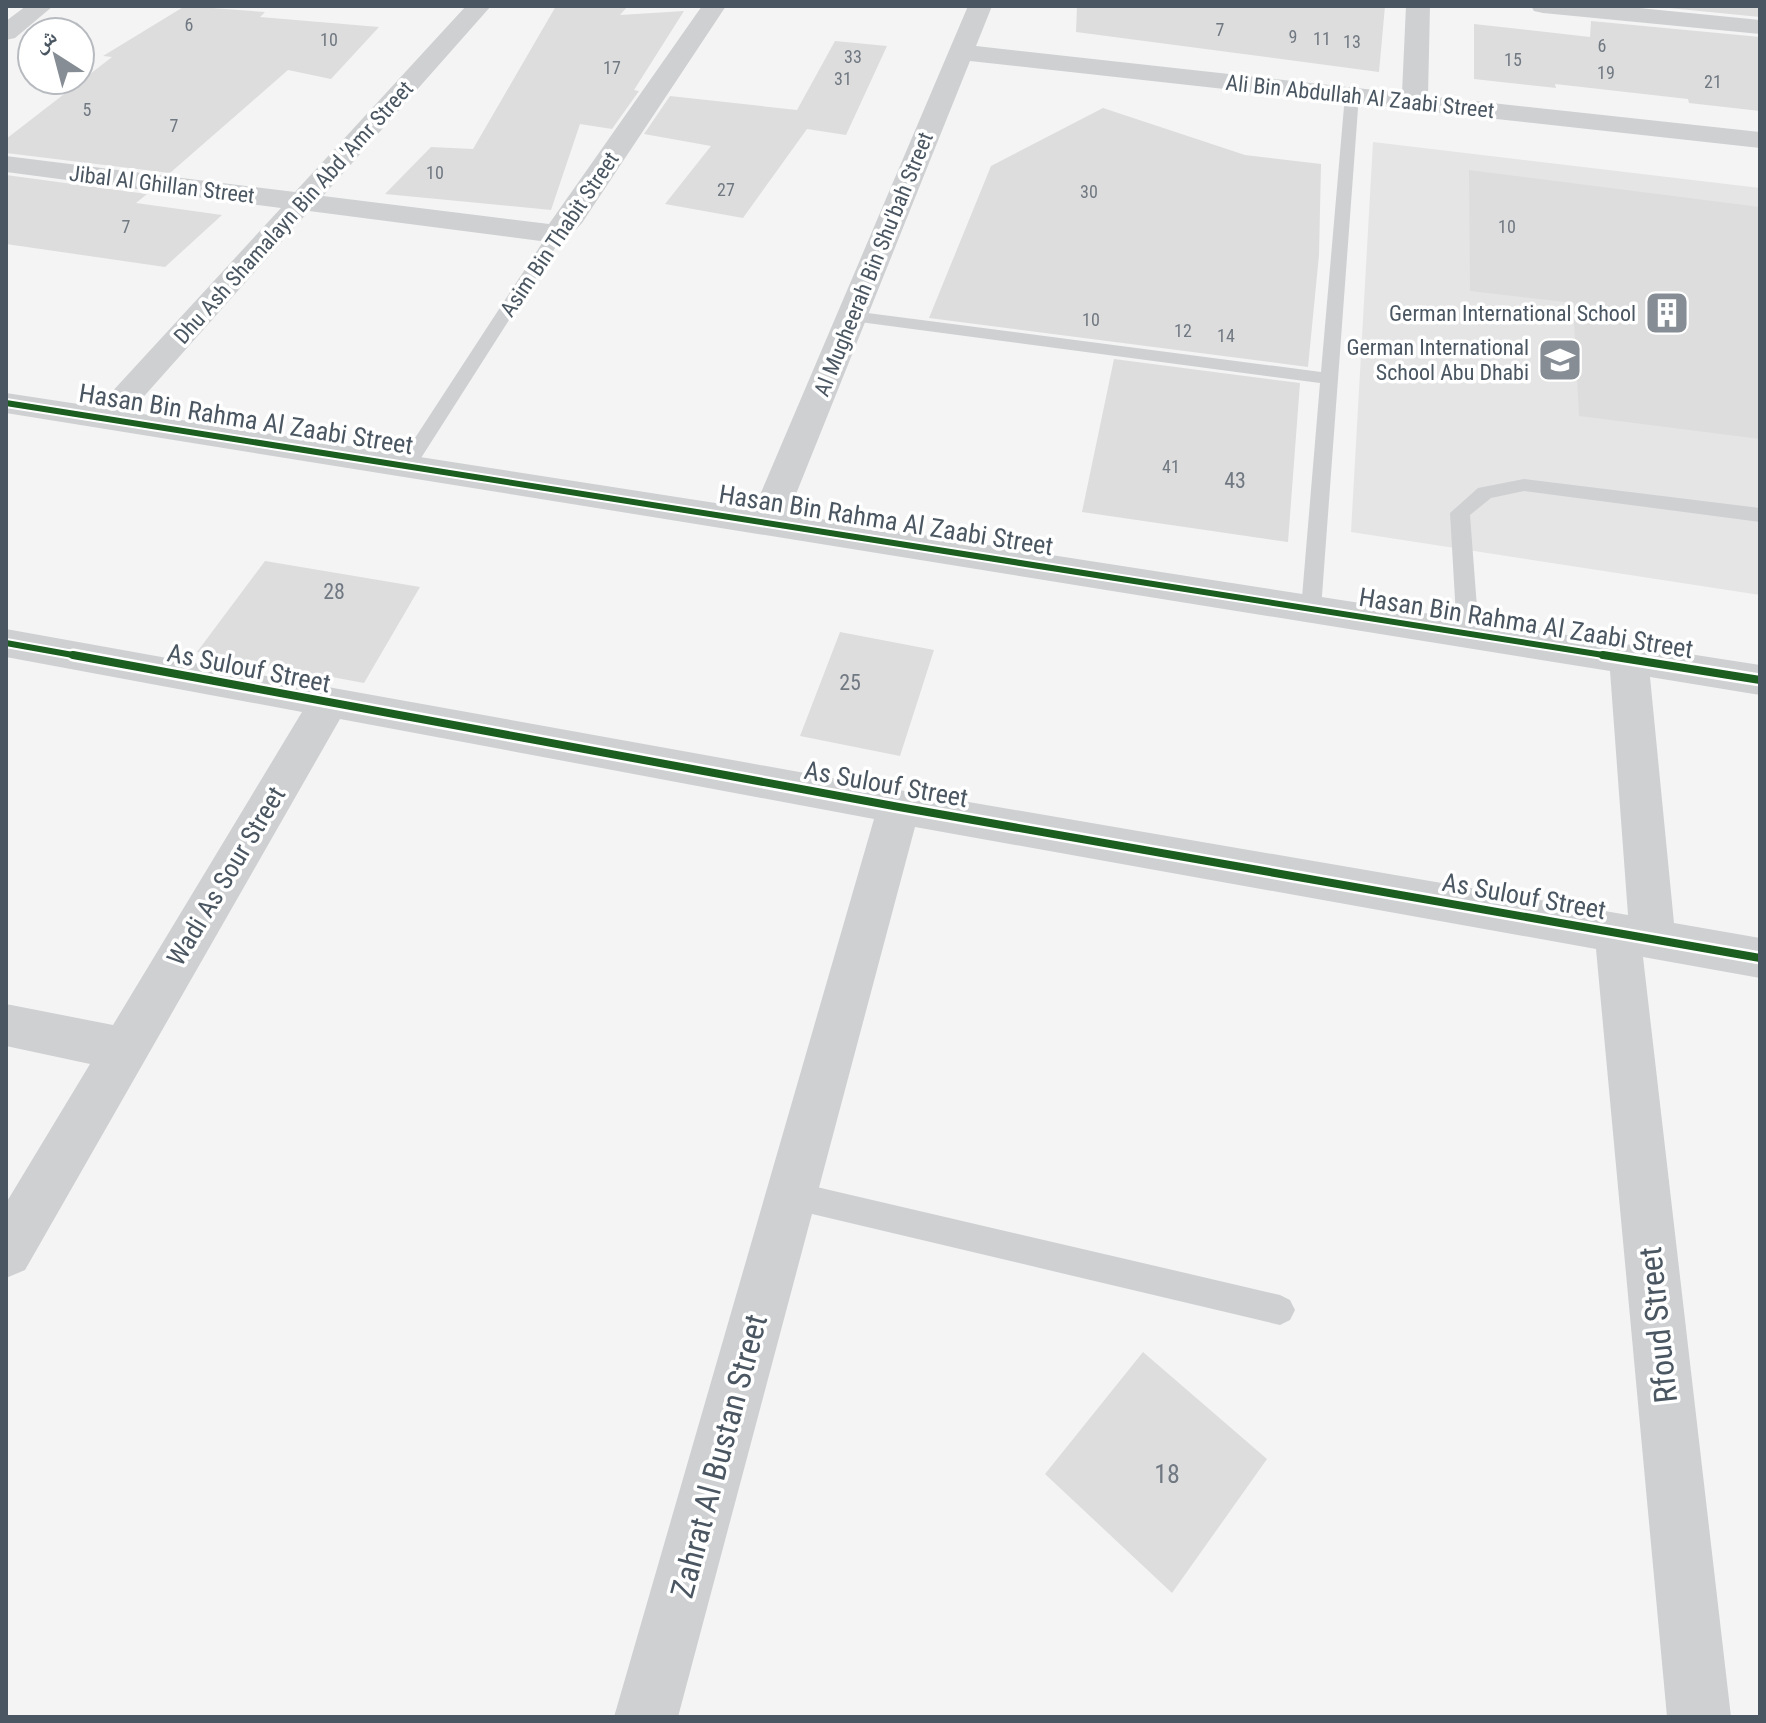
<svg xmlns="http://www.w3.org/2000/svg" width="1766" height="1723" viewBox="0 0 1766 1723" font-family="'Roboto Condensed','Noto Naskh Arabic',sans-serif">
	<rect width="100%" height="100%" fill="#f4f4f4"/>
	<path fill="#e6e5e6" d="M 1373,142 L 1760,188 L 1760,595 L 1351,532 Z"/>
	<path fill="#ddddde" d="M 185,6 L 265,12 L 260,17 L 379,27 L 331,79 L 288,70 L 170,173 L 6,153 L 6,139 L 112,57 L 103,56 Z
		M 556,6 L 628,6 L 620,15 L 684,11 L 634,90 L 639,91 L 612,129 L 580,124 L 551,210 L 385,194 L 431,147 L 473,149 Z
		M 1077,6 L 1385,6 L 1379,72 L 1076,32 Z
		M 1649,6 L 1760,6 L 1760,17 Z
		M 1591,21 L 1760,37 L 1760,111 L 1689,103 L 1688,99 L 1555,84 L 1556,88 L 1474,79 L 1474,24 L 1590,37 Z
		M 835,41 L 887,46 L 846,135 L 807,129 L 743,218 L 665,204 L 711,146 L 644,134 L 670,96 L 797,110 Z
		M 1103,108 L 1245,155 L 1321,164 L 1319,255 L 1308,367 L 929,318 L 991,166 Z
		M 1469,170 L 1760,207 L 1760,439 L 1579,416 L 1573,303 L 1470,291 Z
		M 6,175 L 147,194 L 136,203 L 222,215 L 165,267 L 6,244 Z
		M 1114,359 L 1300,383 L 1288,542 L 1082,512 Z
		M 265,561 L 420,587 L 364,683 L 197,652 Z
		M 840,632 L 934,650 L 900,756 L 800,736 Z
		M 1143,1352 L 1267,1459 L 1172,1593 L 1045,1474 Z"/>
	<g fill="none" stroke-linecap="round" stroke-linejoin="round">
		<path fill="#ced0d2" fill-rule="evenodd" d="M 1352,91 L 1359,95 L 1321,609 L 1318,614 L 1304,614 L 1301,609 L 1320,383 L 852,321 L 843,316 L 852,311 L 1321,372 L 1345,95 Z
			M 556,229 L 564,234 L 414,469 L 400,469 L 397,465 L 400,461 L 548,234 Z
			M 1524,479 L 1760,508 L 1760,522 L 1524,491 L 1491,498 L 1470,515 L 1479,634 L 1475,639 L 1461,639 L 1457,634 L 1450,513 L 1478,488 Z
			M 791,1181 L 1280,1295 L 1290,1300 L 1295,1310 L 1290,1320 L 1280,1325 L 791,1209 L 781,1205 L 777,1195 L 781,1185 Z"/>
		<path fill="#ced0d2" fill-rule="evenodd" d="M 26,6 L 53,6 L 15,38 L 6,40 L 6,21 Z
			M 466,6 L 491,6 L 323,196 L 549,224 L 702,6 L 726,6 L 582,223 L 566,240 L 556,243 L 309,211 L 130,412 L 754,509 L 968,6 L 992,6 L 976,46 L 1402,93 L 1406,6 L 1430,6 L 1428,96 L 1760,132 L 1760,148 L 970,61 L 788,514 L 1760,665 L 1760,695 L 1650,677 L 1674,923 L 1760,938 L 1760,978 L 1643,957 L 1731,1717 L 1667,1717 L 1596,949 L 915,827 L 678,1717 L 614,1717 L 874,819 L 340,719 L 25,1270 L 6,1278 L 6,1203 L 90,1064 L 6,1046 L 6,1004 L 113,1025 L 302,712 L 6,657 L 6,629 L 899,790 L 1628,915 L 1610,671 L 6,413 L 6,393 L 98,407 L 281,208 L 6,172 L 6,156 L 295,192 Z
			M 1531,6 L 1619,6 L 1760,20 L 1760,34 L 1543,13 L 1534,11 Z"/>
		<g stroke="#fff" stroke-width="10">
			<path id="cycleway-far1" d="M 6,403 L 1616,657
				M 6,643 L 84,657"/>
		</g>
		<g stroke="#fff" stroke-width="13">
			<path id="cycleway" d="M 73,655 L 899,807 L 1760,958
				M 1603,655 L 1760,680"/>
		</g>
		<use href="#cycleway-far1" stroke="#1b5e20" stroke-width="6"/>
		<use href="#cycleway" stroke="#1b5e20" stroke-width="8"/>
	</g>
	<defs>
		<g id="building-square" transform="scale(2.3)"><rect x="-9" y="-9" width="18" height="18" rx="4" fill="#868d94" stroke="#fff"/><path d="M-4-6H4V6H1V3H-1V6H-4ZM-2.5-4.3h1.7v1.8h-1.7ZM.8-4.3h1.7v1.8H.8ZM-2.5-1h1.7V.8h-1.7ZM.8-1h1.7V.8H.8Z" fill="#fff"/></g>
		<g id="school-square" transform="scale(2.3)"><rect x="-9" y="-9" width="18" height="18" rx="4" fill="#868d94" stroke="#fff"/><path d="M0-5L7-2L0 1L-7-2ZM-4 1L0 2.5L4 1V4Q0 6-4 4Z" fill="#fff"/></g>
	</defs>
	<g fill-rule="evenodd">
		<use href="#building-square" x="1667" y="313"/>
		<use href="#school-square" x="1560" y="360"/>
	</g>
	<g text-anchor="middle" stroke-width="7" stroke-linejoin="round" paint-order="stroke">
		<g font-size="18" fill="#707881">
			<text x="189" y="31">6</text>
			<text x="1220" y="36">7</text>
			<text x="1293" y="43">9</text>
			<text x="1322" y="45">11</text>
			<text x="329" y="46">10</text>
			<text x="1352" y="48">13</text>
			<text x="1602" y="52">6</text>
			<text x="853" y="63">33</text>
			<text x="1513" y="66">15</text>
			<text x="612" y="74">17</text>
			<text x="1606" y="79">19</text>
			<text x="843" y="85">31</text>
			<text x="1713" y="88">21</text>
			<text x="87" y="116">5</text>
			<text x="174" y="132">7</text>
			<text x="435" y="179">10</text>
			<text x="726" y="196">27</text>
			<text x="1089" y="198">30</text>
			<text x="126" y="233">7</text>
			<text x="1507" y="233">10</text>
			<text x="1091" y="326">10</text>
			<text x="1183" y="337">12</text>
			<text x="1226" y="342">14</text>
			<text x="1171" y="473">41</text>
		</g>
		<g font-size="22" fill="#4a5661" stroke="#fff">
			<text transform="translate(1360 96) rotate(6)" y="8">Ali Bin Abdullah Al Zaabi Street</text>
			<text transform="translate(162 184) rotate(7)" y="8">Jibal Al Ghillan Street</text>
			<text transform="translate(293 212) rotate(-48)" y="8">Dhu Ash Shamalayn Bin Abd 'Amr Street</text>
			<text transform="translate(559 234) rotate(-56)" y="8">Asim Bin Thabit Street</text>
			<text transform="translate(873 264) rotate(-68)" y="8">Al Mugheerah Bin Shu'bah Street</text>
		</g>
		<g font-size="22" fill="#4a5661" stroke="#fff" text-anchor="end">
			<text x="1636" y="321">German International School</text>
			<text x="1529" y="355">German International<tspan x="1529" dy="25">School Abu Dhabi</tspan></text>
		</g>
		<g font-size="22" fill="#707881">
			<text x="1235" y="488">43</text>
			<text x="334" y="599">28</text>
			<text x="850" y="690">25</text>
		</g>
		<g font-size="26" fill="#4a5661" stroke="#fff">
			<text transform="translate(246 419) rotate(9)" y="9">Hasan Bin Rahma Al Zaabi Street</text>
			<text transform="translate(886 520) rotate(9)" y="9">Hasan Bin Rahma Al Zaabi Street</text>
			<text transform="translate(1526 623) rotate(9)" y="9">Hasan Bin Rahma Al Zaabi Street</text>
			<text transform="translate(249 668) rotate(11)" y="9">As Sulouf Street</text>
			<text transform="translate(886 784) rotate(10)" y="9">As Sulouf Street</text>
			<text transform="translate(226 876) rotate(-59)" y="9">Wadi As Sour Street</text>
			<text transform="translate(1524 896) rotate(10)" y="9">As Sulouf Street</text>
		</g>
		<g font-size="26" fill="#707881">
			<text x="1167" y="1483">18</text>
		</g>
		<g font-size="32" fill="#4a5661" stroke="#fff">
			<text transform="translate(1658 1325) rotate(-96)" y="11">Rfoud Street</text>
			<text transform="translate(719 1456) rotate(-75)" y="11">Zahrat Al Bustan Street</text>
		</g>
	</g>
	<rect width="1766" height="1723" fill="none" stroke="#4a5661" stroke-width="16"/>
	<g transform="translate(56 56) rotate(324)"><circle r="38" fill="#ffffff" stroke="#b7bbc0" stroke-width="2"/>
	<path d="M0-6L14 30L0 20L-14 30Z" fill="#868d94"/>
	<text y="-12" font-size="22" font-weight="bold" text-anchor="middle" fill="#4a5661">ش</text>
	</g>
</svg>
